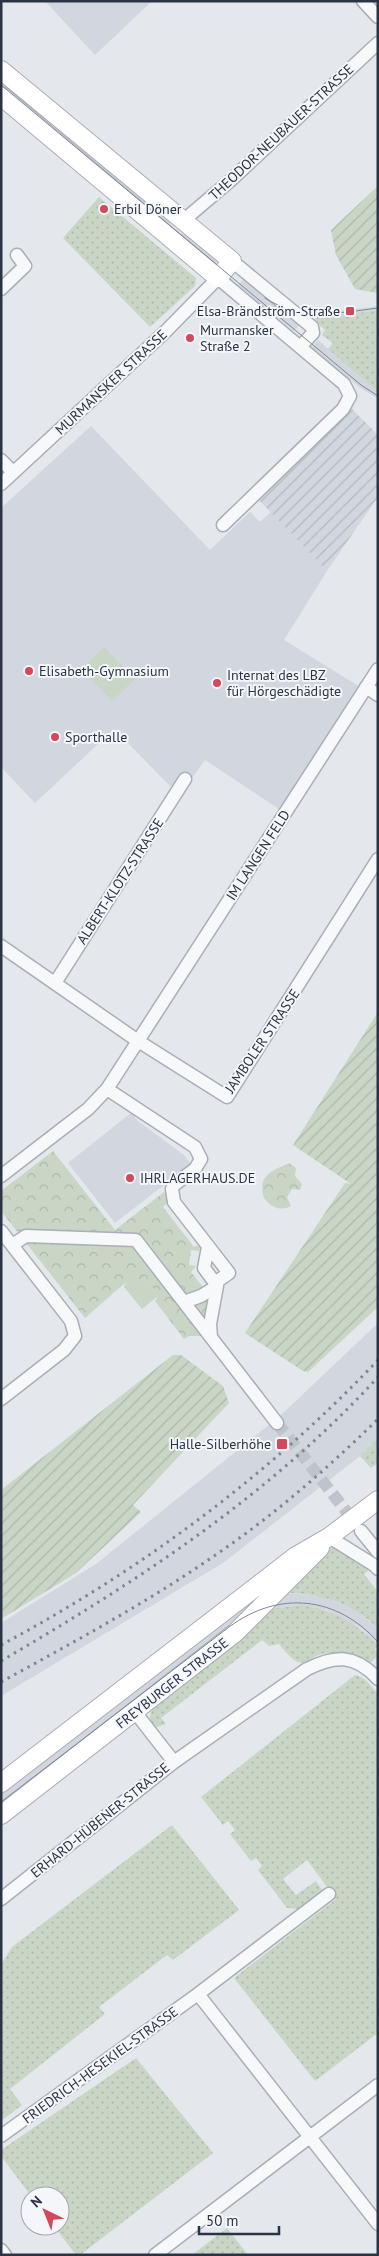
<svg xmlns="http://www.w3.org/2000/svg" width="379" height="2256" viewBox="0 0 379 2256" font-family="'PT Sans',sans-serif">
	<defs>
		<pattern id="industrial-furrows" width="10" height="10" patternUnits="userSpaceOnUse" patternTransform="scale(1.25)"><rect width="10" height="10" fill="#d2d6de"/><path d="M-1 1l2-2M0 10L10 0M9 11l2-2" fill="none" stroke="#b4b8c0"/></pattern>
		<pattern id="grass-dots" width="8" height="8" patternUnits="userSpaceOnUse" patternTransform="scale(1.25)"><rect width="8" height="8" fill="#c9d6c5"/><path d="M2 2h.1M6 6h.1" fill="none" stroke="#adb8ab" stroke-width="1.8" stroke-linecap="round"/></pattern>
		<pattern id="park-crowns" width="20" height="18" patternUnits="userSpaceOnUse" patternTransform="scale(1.25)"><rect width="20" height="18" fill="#c9d6c5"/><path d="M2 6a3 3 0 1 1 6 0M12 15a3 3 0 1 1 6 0" fill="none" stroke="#adb8ab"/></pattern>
		<pattern id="garden-furrows" width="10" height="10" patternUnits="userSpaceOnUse" patternTransform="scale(1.25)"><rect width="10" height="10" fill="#c9d6c5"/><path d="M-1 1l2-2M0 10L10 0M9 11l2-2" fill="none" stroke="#adb8ab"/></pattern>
	</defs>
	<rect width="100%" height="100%" fill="#e4e7ec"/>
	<path fill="#d2d6de" d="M 45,1 L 152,1 L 95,55 Z
		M 1,76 L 124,179 L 118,186 L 1,88 Z
		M 126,180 L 173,219 L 167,226 L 120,188 Z
		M 186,230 L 221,258 L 215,266 L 180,237 Z
		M 244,279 L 299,325 L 294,331 L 238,285 Z
		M 378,306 L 378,310 L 338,316 L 315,316 L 315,312 L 333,312 Z
		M 318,340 L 378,392 L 378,399 L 359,387 L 312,347 Z
		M 91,426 L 210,550 L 250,512 L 260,522 L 271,512 L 327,571 L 284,640 L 365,690 L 285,813 L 205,760 L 190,781 L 179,775 L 171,787 L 114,729 L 35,803 L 1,767 L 1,508 Z
		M 131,1113 L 138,1121 L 184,1155 L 191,1164 L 115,1223 L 68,1163 Z
		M 378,1323 L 378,1438 L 360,1456 L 223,1563 L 1,1696 L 1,1623 L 96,1564 L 280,1416 Z
		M 284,1593 L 323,1596 L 355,1609 L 378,1629 L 378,1646 L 361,1628 L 327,1610 L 300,1605 L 269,1609 Z
		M 269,1596 L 1,1805 L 1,1791 L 247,1604 Z"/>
	<path fill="url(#industrial-furrows)" d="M 350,407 L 378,435 L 378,497 L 327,571 L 257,498 Z"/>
	<path fill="url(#grass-dots)" d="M 99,197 L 196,278 L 195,286 L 150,327 L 63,238 Z
		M 378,310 L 378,392 L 328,349 L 333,343 L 322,335 L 325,330 L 316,322 L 315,316 L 338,316 Z
		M 378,1438 L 378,1463 L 371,1468 L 360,1456 Z
		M 334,1545 L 372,1568 L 364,1574 L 378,1592 L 378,1629 C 353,1602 320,1593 284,1593 Z
		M 300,1605 C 333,1609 356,1622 378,1646 L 375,1649 L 378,1656 L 369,1664 C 358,1660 344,1652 332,1653 C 299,1654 308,1679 279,1644 L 269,1646 L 262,1640 L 161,1718 L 166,1724 L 154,1728 L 149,1721 L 152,1708 L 269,1609 Z
		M 355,1675 C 364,1676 372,1687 378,1694 L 378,2033 L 315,2081 L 234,1978 L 336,1899 L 307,1860 L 283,1879 L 296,1895 L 316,1881 L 324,1893 L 298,1909 L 287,1908 L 258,1870 L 262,1866 L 256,1858 L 251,1861 L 230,1834 L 235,1830 L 228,1821 L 223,1825 L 201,1797 Z
		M 172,1825 L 239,1910 L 173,1960 L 167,1955 L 99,2007 L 105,2014 L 10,2089 L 22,2105 L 1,2121 L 1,1965 L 12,1947 Z
		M 136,2058 L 213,2153 L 80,2255 L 76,2255 L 54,2226 L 60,2226 L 60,2196 L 31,2196 L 1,2156 L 1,2150 Z
		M 227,2228 L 248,2255 L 192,2255 Z"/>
	<path fill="url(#park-crowns)" d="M 53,1151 L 115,1230 L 164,1192 L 171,1200 L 163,1207 L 194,1247 L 201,1244 L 199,1251 L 191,1250 L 189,1265 L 196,1266 L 191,1272 L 206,1291 L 212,1286 L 209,1336 L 189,1336 L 184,1339 L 155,1301 L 158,1296 C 152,1282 139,1278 125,1283 L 85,1318 L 1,1211 L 1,1191 Z
		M 289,1163 L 296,1168 L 295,1176 L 302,1184 L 300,1190 L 292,1189 L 287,1197 L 291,1206 C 280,1212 271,1207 264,1198 C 257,1175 272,1171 289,1163 Z"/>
	<path fill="url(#garden-furrows)" d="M 378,186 L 378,293 L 355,289 L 336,255 L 331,230 Z
		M 378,1012 L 378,1307 L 308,1372 L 303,1371 L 245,1333 L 345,1183 L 351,1184 L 293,1145 Z
		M 173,1355 L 181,1355 L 223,1386 L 229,1403 L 133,1505 L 141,1512 L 76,1573 L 1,1619 L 1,1490 Z"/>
	<path fill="#c9d6c5" d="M 104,647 L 135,679 L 112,701 L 81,669 Z
		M 133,1280 C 145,1281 153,1285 158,1296 L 142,1309 L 124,1287 L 125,1283 Z"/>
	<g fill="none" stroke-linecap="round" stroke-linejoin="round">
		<path stroke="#bfc3cb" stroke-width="12" stroke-dasharray="12 6" stroke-linecap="butt" d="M 277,1423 L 357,1525"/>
		<g stroke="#a9aeb7" stroke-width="15">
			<path id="street" d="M 363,1 L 378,17
				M 184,220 L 231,180 L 378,43
				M 232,261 L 312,327 L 313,333 L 300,347
				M 1,289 L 25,266 L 17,255
				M 1,460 L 13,472
				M 1,484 L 165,332 L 218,278 L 344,384 L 350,396 L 343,409 L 223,525
				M 366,687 L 378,695
				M 1,946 L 138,1041 L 227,1097 L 378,859
				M 55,983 L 185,779
				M 107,1089 L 195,1147 L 201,1159 L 195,1169 L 174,1185 L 172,1189 L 174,1202 L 229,1273 L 215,1283 L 204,1268 L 208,1247
				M 1,1176 L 88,1109 L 107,1089 L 378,669
				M 1,1231 L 71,1321 L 75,1336 L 64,1350 L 1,1399
				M 12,1245 L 26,1236 L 136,1240 L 277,1423
				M 184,1302 L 201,1296 L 217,1286
				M 211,1337 L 210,1324 L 217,1286
				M 361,1531 L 378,1552
				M 329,1537 L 374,1565 L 378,1569
				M 135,1712 L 174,1762
				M 1,1899 L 174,1762 L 307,1669 C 335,1655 355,1654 378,1679
				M 198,1994 L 378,2224
				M 1,2136 L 198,1994 L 329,1894
				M 1,2250 L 5,2255
				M 155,2255 L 378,2085"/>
		</g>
		<g stroke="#a9aeb7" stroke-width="20">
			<path id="secondary" d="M 1,70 L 232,261 L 218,278 L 1,96
				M 1,1783 L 296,1556 L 329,1537 L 378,1500
				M 1,1815 L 235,1633 L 320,1548"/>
		</g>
		<use href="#street" stroke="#f7f8fa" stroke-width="12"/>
		<use href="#secondary" stroke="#fff" stroke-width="18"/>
		<path stroke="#7d8696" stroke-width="1" d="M 1,85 L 361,385 L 378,396
			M 265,298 C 300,321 339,313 378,308
			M 1,1802 L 229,1627 C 279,1590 337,1596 378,1642"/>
		<path stroke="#7d8696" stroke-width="3" stroke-dasharray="2.5 5" stroke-linecap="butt" d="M 1,1645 C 141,1570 269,1475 378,1360
			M 1,1661 C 138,1581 270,1495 378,1377
			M 1,1682 C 74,1642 146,1603 214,1556 C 273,1516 327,1469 378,1419"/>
	</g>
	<g fill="#d1495b" stroke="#f4f6f9" stroke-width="2">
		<circle cx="104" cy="209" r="5"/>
		<rect x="345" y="306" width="10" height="10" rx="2.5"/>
		<circle cx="190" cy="338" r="5"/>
		<circle cx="29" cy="671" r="5"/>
		<circle cx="217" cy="683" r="5"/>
		<circle cx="55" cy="737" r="5"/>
		<circle cx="130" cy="1178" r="5"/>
		<rect x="276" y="1438" width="12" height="12" rx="2.5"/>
	</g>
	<g text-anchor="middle" stroke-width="4" stroke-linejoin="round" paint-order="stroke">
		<g font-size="14" fill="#2b3445" stroke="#f4f6f9">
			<text transform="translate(281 132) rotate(-43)" y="5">THEODOR-NEUBAUER-STRASSE</text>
			<text transform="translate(111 382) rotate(-43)" y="5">MURMANSKER STRASSE</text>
			<text transform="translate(258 855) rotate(-57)" y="5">IM LANGEN FELD</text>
			<text transform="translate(120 881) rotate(-57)" y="5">ALBERT-KLOTZ-STRASSE</text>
			<text transform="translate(262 1041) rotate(-56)" y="5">JAMBOLER STRASSE</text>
			<text transform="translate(172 1683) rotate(-38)" y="5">FREYBURGER STRASSE</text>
			<text transform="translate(100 1820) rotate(-39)" y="5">ERHARD-HÜBENER-STRASSE</text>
			<text transform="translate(100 2065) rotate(-36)" y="5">FRIEDRICH-HESEKIEL-STRASSE</text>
		</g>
		<g font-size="14" fill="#2b3445" stroke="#f4f6f9" text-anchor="start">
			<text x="114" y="214">Erbil Döner</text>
			<text x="340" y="316" text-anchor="end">Elsa-Brändström-Straße</text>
			<text x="200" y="335">Murmansker<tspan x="200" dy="16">Straße 2</tspan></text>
			<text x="39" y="676">Elisabeth-Gymnasium</text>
			<text x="227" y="680">Internat des LBZ<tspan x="227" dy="16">für Hörgeschädigte</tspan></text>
			<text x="65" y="742">Sporthalle</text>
			<text x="140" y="1183">IHRLAGERHAUS.DE</text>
			<text x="271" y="1449" text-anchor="end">Halle-Silberhöhe</text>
		</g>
	</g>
	<rect width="379" height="2256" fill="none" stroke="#2b3445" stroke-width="5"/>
	<g transform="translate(45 2211) rotate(317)"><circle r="24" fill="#f4f6f9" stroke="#a4a8b1"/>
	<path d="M0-4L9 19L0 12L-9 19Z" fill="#d1495b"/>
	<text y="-8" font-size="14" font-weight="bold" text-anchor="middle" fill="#2b3445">N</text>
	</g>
	<path d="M199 2226v8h80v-8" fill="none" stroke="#2b3445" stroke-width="2.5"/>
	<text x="206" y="2226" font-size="15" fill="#2b3445" stroke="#f4f6f9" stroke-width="4" paint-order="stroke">50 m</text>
</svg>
